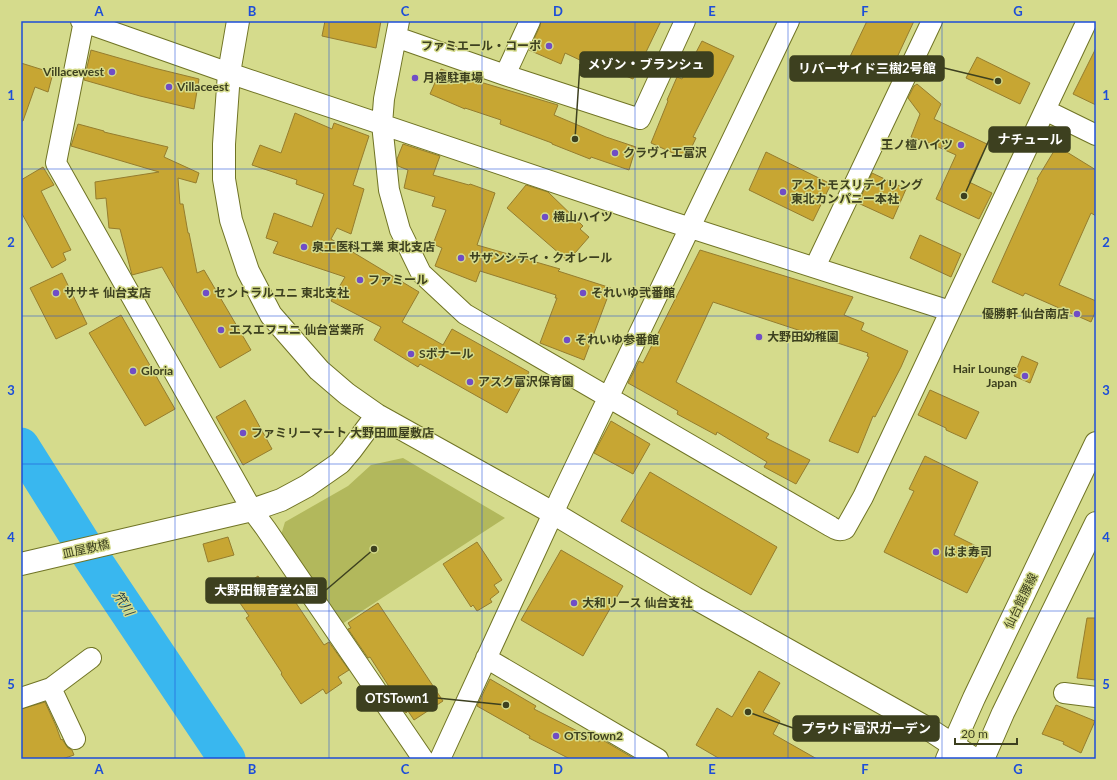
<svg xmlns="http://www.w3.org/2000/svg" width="1117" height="780" viewBox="0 0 1117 780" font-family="Lato,'Noto Sans JP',sans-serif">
	<rect width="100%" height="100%" fill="#d5db8c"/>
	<path fill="#b2b85c" d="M 403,458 L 505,518 L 342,624 L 281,535 L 285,522 L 348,486 L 371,465 Z"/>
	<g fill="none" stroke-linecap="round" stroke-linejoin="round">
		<path stroke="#39b7ef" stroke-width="37" d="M 21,446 L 82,543 L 227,759"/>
	</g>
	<path fill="#c7a633" stroke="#957d2e" d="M 325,21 L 381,21 L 376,48 L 322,36 Z
		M 541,21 L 661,21 L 633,79 L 600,65 L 599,69 L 565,53 L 561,64 L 529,50 L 540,26 Z
		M 867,21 L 914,21 L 886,81 L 847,63 Z
		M 702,41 L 734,56 L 693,137 L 696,138 L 686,159 L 651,143 L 668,101 L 667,100 L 677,77 L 682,79 Z
		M 1096,48 L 1096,105 L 1073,94 Z
		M 91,50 L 154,68 L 199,79 L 194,109 L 140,96 L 84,80 Z
		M 977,57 L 1030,83 L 1020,104 L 966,78 Z
		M 21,63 L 53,73 L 48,92 L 35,87 L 23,121 L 21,121 Z
		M 441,69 L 479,84 L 480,82 L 558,105 L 554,115 L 606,137 L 636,147 L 629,170 L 591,157 L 590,159 L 552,144 L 552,143 L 500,124 L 501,120 L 465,108 L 465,109 L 430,94 Z
		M 917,84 L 941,104 L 934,119 L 987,144 L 969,182 L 992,193 L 979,219 L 936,199 L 956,155 L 927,142 L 911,137 L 920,114 L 908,98 L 914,86 Z
		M 295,113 L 332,129 L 334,123 L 369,136 L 353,185 L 364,189 L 351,234 L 337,228 L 331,239 L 419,292 L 402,322 L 443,345 L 452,329 L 529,372 L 507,413 L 420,364 L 418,367 L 374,340 L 381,327 L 331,301 L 345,277 L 273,253 L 278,242 L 266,238 L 274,213 L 312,227 L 324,194 L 296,184 L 297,180 L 252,165 L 260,145 L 281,153 Z
		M 78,124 L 104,131 L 104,132 L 168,147 L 164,157 L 199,173 L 196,183 L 178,178 L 180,204 L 183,204 L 188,233 L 189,233 L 197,273 L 204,270 L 251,350 L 220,368 L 162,267 L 132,275 L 120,229 L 109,228 L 106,198 L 96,199 L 95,182 L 159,172 L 71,146 Z
		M 403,144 L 440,156 L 433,175 L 469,185 L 470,184 L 495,193 L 477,245 L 560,269 L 558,271 L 611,288 L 584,360 L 540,343 L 557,298 L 555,298 L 556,295 L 480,271 L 476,282 L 435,266 L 442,248 L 433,244 L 446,210 L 432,206 L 435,197 L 404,188 L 408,170 L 398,166 L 397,159 Z
		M 1057,146 L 1096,170 L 1096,216 L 1091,213 L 1059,285 L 1096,301 L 1096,310 L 1091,322 L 1025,293 L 1023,296 L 992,282 L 1038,180 L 1037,179 Z
		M 766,152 L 831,184 L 813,221 L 749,190 Z
		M 43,167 L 54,185 L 41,191 L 71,250 L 63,253 L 66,260 L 52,268 L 21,212 L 21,180 Z
		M 872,173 L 906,189 L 893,219 L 858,203 Z
		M 526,185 L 548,192 L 583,226 L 580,229 L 589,237 L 568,261 L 507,208 Z
		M 920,235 L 961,254 L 951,277 L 910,258 Z
		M 700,250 L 853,297 L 844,315 L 864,323 L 861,330 L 908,351 L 901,367 L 875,417 L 873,416 L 858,453 L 829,441 L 869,357 L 867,356 L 868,353 L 713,302 L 676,382 L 769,434 L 766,438 L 810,460 L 796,484 L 764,467 L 767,462 L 717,432 L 716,435 L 677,414 L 678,411 L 628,383 L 639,361 L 643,363 Z
		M 62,273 L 87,324 L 56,339 L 30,288 Z
		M 121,315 L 175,409 L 145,426 L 89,333 Z
		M 1022,356 L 1038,363 L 1030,383 L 1014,376 Z
		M 930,390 L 979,412 L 966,439 L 946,430 L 946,428 L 918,415 Z
		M 245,400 L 272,449 L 243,465 L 216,417 Z
		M 611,421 L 650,444 L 633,474 L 594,453 Z
		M 925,456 L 978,482 L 954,535 L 988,552 L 967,593 L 884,552 L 914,491 L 909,489 Z
		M 650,472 L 777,547 L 751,595 L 621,521 Z
		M 228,537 L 234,555 L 208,562 L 203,544 Z
		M 477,542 L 502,580 L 494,585 L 499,592 L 490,599 L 492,602 L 477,611 L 473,605 L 471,607 L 443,564 Z
		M 561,550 L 623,586 L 583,656 L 521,620 Z
		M 258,576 L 274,600 L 288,591 L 324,645 L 329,642 L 349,670 L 338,677 L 342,683 L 326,694 L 323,689 L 301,704 L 281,674 L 282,673 L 246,618 L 249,616 L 233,593 Z
		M 378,603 L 443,701 L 414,720 L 408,711 L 406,713 L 370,657 L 368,658 L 348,629 L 351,628 L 348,623 Z
		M 1087,618 L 1096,618 L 1096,680 L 1077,678 Z
		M 759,671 L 780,683 L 763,712 L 780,721 L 773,734 L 817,759 L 720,759 L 696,745 L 717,708 L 732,717 Z
		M 490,679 L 536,706 L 534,709 L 599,742 L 601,739 L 635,759 L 570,759 L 529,738 L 530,736 L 477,706 Z
		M 45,702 L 56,726 L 61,740 L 62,739 L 68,748 L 72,750 L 74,755 L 62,759 L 21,759 L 21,709 Z
		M 1056,705 L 1095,721 L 1081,753 L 1063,744 L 1064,742 L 1042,734 Z"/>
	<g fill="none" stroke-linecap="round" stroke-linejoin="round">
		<g stroke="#707425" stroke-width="22">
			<path id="minor" d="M 81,21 L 229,73 L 669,221 L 950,311
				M 84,21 L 56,163 L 252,510 L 266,529 L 423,759
				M 399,21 L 384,99 L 382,124 L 389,190 L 400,230 L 421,273 L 465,314 L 830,526 C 835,529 839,532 845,529 L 863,497 L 1045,110
				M 1087,21 L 1045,110 L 1096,135
				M 396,37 L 505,75 L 640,119 L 685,21
				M 505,75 L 530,21
				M 815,267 L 932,21
				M 486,658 L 658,759
				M 51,688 L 75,739
				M 1064,693 L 1096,697
				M 21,698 L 51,688 L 91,658
				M 440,759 L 561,496 L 789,21"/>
		</g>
		<g stroke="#707425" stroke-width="24">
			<path id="tertiary" d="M 238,21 L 229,73 L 224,144 L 224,179 L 231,220 L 248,271 L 271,315 L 319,370 L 347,394 L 377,415 L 553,513 L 695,598 L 927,728 L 974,759
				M 21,564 L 252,510 L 281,500 L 307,486 L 340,463 L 351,450 L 377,415"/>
		</g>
		<g stroke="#707425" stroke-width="24">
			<path id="secondary" d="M 947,759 L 974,698 L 1096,443
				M 983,759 L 1003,713 L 1096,523"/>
		</g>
		<use href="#minor" stroke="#fff" stroke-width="20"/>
		<use href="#tertiary" stroke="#fff" stroke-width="22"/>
		<use href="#secondary" stroke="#fff" stroke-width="22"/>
	</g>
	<path fill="none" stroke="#1d4ed8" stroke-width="1" stroke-opacity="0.55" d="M 175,21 L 175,759M 329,21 L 329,759M 482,21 L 482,759M 635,21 L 635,759M 788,21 L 788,759M 942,21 L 942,759M 21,169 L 1096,169M 21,316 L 1096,316M 21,464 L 1096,464M 21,611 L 1096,611"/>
	<g fill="#704dc6" stroke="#d5db8c" stroke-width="1.5">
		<circle cx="549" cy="46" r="4"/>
		<circle cx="112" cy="72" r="4"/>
		<circle cx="415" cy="78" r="4"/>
		<circle cx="169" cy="87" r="4"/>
		<circle cx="961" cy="145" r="4"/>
		<circle cx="615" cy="153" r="4"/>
		<circle cx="783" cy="192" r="4"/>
		<circle cx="545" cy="217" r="4"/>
		<circle cx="304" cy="247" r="4"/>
		<circle cx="461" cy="258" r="4"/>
		<circle cx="360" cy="280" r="4"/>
		<circle cx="56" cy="293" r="4"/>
		<circle cx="206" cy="293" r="4"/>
		<circle cx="583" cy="293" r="4"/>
		<circle cx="1077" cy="314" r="4"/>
		<circle cx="221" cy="330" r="4"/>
		<circle cx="759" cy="337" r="4"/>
		<circle cx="567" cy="340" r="4"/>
		<circle cx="411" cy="354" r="4"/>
		<circle cx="133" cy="371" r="4"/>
		<circle cx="1025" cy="376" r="4"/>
		<circle cx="470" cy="382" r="4"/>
		<circle cx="243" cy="433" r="4"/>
		<circle cx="936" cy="552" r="4"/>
		<circle cx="574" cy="603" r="4"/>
		<circle cx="556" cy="736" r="4"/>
	</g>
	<g text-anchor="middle" stroke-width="3" stroke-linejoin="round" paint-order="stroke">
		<g font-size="12" font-weight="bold" fill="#3d401f" stroke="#d5db8c" text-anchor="start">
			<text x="541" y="50" text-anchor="end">ファミエール・コーポ</text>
			<text x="104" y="76" text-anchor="end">Villacewest</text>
			<text x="423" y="82">月極駐車場</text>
			<text x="177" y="91">Villaceest</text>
			<text x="953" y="149" text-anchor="end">王ノ檀ハイツ</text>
			<text x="623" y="157">クラヴィエ富沢</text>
			<text x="791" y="189">アストモスリテイリング<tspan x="791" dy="14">東北カンパニー本社</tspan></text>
			<text x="553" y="221">横山ハイツ</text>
			<text x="312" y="251">泉工医科工業 東北支店</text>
			<text x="469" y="262">サザンシティ・クオレール</text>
			<text x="368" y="284">ファミール</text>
			<text x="64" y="297">ササキ 仙台支店</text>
			<text x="214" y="297">セントラルユニ 東北支社</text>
			<text x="591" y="297">それいゆ弐番館</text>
			<text x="1069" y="318" text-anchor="end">優勝軒 仙台南店</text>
			<text x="229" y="334">エスエフユニ 仙台営業所</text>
			<text x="767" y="341">大野田幼稚園</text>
			<text x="575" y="344">それいゆ参番館</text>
			<text x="419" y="358">Sボナール</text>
			<text x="1017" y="373" text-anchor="end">Hair Lounge<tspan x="1017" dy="14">Japan</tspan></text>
			<text x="141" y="375">Gloria</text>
			<text x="478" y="386">アスク富沢保育園</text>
			<text x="251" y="437">ファミリーマート 大野田皿屋敷店</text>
			<text x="944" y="556">はま寿司</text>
			<text x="582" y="607">大和リース 仙台支社</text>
			<text x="564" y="740">OTSTown2</text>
		</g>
		<g font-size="12" fill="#3d401f" stroke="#d5db8c">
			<text transform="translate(86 549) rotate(-13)" y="4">皿屋敷橋</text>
			<text transform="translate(1021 601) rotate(-64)" y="4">仙台館腰線</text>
		</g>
		<g font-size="13" font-style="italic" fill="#1f3946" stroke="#d5db8c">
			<text transform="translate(124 603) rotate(57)" y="5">笊川</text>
		</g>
	</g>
	<path fill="none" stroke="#3d401f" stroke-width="1.5" d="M575 139L580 64M998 81L944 68M964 196L989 140M374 549L326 590M506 705L437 698M748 712L793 728"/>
	<g fill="#3d401f" stroke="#d5db8c" stroke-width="1.5">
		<circle cx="575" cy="139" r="4"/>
		<circle cx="998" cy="81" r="4"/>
		<circle cx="964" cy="196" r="4"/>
		<circle cx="374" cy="549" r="4"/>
		<circle cx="506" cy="705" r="4"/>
		<circle cx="748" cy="712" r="4"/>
	</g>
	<g fill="#3d401f" stroke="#3d401f" stroke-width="1.5">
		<rect x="580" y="52" width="133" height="25" rx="4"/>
		<rect x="790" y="56" width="154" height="25" rx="4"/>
		<rect x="989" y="127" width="81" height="25" rx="4"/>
		<rect x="206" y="578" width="120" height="25" rx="4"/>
		<rect x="357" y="686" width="80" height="25" rx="4"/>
		<rect x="793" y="716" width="146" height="25" rx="4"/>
	</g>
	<g font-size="13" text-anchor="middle" font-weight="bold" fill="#fff">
		<text x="646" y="69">メゾン・ブランシュ</text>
		<text x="867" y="73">リバーサイド三樹2号館</text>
		<text x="1030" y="144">ナチュール</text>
		<text x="266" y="595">大野田観音堂公園</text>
		<text x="397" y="703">OTSTown1</text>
		<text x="866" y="733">プラウド富沢ガーデン</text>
	</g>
	<rect width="1117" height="780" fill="none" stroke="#d5db8c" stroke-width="44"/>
	<path d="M955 738v6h62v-6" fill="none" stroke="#3d401f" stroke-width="2"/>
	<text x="961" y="738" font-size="12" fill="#3d401f" stroke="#d5db8c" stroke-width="3" paint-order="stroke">20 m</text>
	<rect x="22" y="22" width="1073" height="736" fill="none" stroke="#1d4ed8" stroke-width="1.5"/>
	<g font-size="13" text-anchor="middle" font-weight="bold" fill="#1d4ed8">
		<text x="99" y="16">A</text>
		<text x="252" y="16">B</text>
		<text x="405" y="16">C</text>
		<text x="558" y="16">D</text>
		<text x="712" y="16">E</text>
		<text x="865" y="16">F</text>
		<text x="1018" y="16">G</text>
		<text x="11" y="100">1</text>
		<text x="1106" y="100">1</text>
		<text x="11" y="247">2</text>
		<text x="1106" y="247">2</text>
		<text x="11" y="395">3</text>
		<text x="1106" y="395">3</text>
		<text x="11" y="542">4</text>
		<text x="1106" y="542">4</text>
		<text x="11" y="689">5</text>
		<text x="1106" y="689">5</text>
		<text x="99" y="774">A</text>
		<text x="252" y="774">B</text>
		<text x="405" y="774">C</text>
		<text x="558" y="774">D</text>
		<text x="712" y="774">E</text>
		<text x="865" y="774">F</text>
		<text x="1018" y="774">G</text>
	</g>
</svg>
